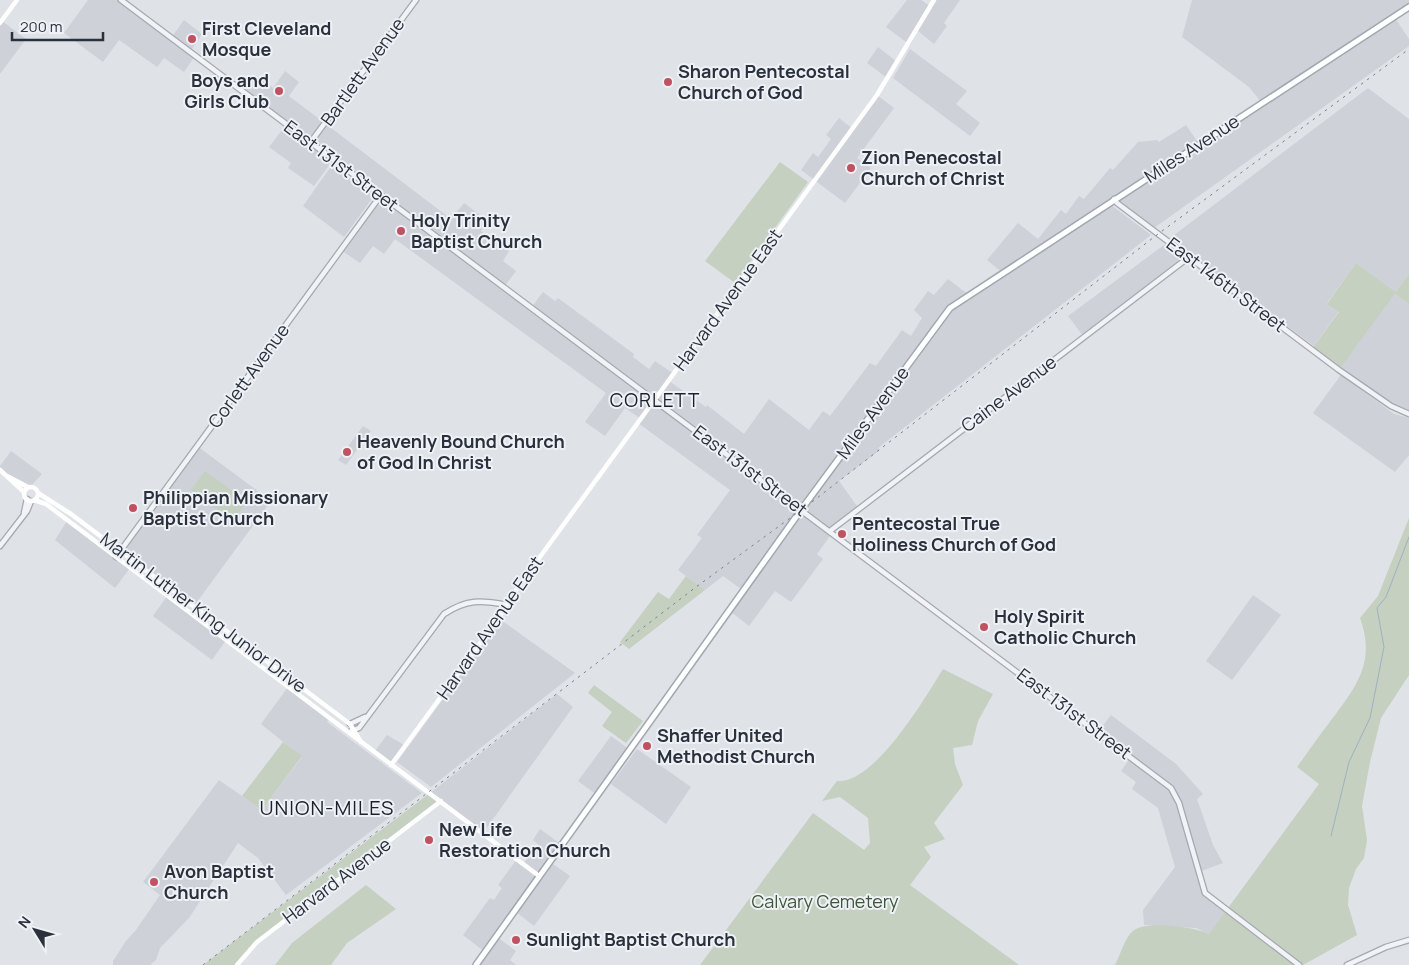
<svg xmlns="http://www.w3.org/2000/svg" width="1409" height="965" viewBox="0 0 1409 965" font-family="Manrope,sans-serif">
	<rect width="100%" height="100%" fill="#dfe2e7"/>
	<path fill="#ced1d8" d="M 88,0 L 121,0 L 171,38 L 184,20 L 202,34 L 190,52 L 195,56 L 184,72 L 164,58 L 157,67 L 119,40 L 103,62 L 64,33 Z
		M 907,0 L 921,0 L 930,6 L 934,0 L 960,0 L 944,23 L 947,26 L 934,44 L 918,31 L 910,45 L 886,27 Z
		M 1192,0 L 1409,0 L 1409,7 L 1262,103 L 1249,87 L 1182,37 Z
		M 1395,18 L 1409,39 L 1409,46 L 1154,228 L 1118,201 Z
		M 2,21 L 26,39 L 0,74 L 0,23 Z
		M 878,47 L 897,62 L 887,78 L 867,63 Z
		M 910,49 L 967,91 L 956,104 L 980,123 L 970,136 L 893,78 Z
		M 285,71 L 299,82 L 289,96 L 451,219 L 464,203 L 488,221 L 481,231 L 509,251 L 503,261 L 516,271 L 504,287 L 531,308 L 543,292 L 555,301 L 558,298 L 634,354 L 633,357 L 649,369 L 655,361 L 674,374 L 669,381 L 706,407 L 707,405 L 744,434 L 769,399 L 809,430 L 823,411 L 830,416 L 870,363 L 876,366 L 902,330 L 911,336 L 922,318 L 914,310 L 928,291 L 934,295 L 948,279 L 969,295 L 950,308 L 858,434 L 861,436 L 954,309 L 1111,205 L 1151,235 L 878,448 L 880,450 L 839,481 L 859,509 L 831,531 L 832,533 L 817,554 L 823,559 L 791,602 L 775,591 L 749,626 L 730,611 L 744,591 L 723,576 L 705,590 L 678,570 L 702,538 L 697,535 L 730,490 L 638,423 L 641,419 L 625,408 L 605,436 L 585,422 L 606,393 L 395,239 L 384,254 L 373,246 L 360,263 L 341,250 L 381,195 L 333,160 L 314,186 L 288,168 L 291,163 L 269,147 L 286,125 L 274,115 L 279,109 L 273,115 L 243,92 L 256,75 L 273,88 Z
		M 1368,88 L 1409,119 L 1409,274 L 1396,292 L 1356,263 L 1327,303 L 1339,311 L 1314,346 L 1169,239 Z
		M 877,95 L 894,108 L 857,158 L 871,168 L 845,203 L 801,170 L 813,153 L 818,157 L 831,139 L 826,135 L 839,118 L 853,129 Z
		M 1186,125 L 1199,144 L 1003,273 L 987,260 L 1018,223 L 1038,239 L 1061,210 L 1066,214 L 1079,196 L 1084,199 L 1110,168 L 1113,170 L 1138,142 L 1157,140 L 1159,142 Z
		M 332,165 L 374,196 L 344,237 L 303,206 Z
		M 1168,242 L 1189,257 L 1084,337 L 1068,316 Z
		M 1395,294 L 1409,304 L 1409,411 L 1393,404 L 1341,367 Z
		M 1341,375 L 1394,414 L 1409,418 L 1409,455 L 1395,472 L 1313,413 Z
		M 363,426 L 371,431 L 346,465 L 338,460 Z
		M 197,446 L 271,501 L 194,606 L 120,551 Z
		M 11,451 L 42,474 L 30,487 L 28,487 L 0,470 L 0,466 Z
		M 67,521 L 130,568 L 115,588 L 55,540 Z
		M 1253,595 L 1281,615 L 1232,680 L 1206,661 Z
		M 167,596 L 226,640 L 212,660 L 153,616 Z
		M 501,620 L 575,673 L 431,787 L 397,762 Z
		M 288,687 L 330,718 L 327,722 L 422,793 L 286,895 L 258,858 L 238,843 L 189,918 L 160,948 L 156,960 L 150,965 L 113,965 L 113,961 L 126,941 L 136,930 L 160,895 L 143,882 L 219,780 L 262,810 L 302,757 L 261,724 Z
		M 557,694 L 573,707 L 483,833 L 430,793 Z
		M 1111,715 L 1176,764 L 1203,794 L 1197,799 L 1213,845 L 1223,863 L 1199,872 L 1203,889 L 1227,911 L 1209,934 L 1196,928 L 1144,925 L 1143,910 L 1175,867 L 1158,808 L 1132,789 L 1136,782 L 1121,771 L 1131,757 L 1098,732 Z
		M 387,735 L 406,746 L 391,765 L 374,752 Z
		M 611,736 L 630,750 L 597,795 L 578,781 Z
		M 637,749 L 691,787 L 666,824 L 611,784 Z
		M 540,829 L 562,845 L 550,862 L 570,876 L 534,926 L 515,911 L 497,937 L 516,951 L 510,960 L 516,965 L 476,965 L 485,952 L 463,935 L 490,898 L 494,900 L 502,888 L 498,885 L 517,859 L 524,863 L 538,844 L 533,840 Z"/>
	<path fill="#c5d0c1" d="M 780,162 L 808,182 L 735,283 L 705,261 Z
		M 1356,263 L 1396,292 L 1409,274 L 1409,304 L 1395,294 L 1339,370 L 1312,349 L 1339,312 L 1327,304 Z
		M 205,471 L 247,502 L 233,521 L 191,490 Z
		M 1409,518 L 1409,675 L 1381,718 L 1370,762 L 1362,806 L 1367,840 L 1364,858 L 1356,869 L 1349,888 L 1348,905 L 1357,935 L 1303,965 L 1115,965 C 1120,956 1125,937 1133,931 C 1146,920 1195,927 1209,934 L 1319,784 L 1297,767 C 1308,752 1318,737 1329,723 C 1354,689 1377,664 1360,618 L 1378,596 Z
		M 686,576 L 705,590 L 629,649 L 620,642 L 658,592 L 669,599 Z
		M 943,669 L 993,694 L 978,721 L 972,745 L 953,748 L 955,764 L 963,785 L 934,823 L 945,839 L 924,847 L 931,857 L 910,885 L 1019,965 L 700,965 L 813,813 L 864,850 L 870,843 L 868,818 L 840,797 L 822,801 L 837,781 C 874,785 925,698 943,669 Z
		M 594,685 L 643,721 L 626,743 L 602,726 L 612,712 L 588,693 Z
		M 283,742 L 302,756 L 262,810 L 242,796 Z
		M 430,793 L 441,801 L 257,942 L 237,965 L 203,965 Z
		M 366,885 L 396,909 L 347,943 L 331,965 L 275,965 L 292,943 Z"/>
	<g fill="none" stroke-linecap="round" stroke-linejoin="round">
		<path stroke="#9eb0c3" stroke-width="1" d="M 1331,836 L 1349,762 L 1370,718 L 1384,647 L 1377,608 L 1386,597 L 1409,537"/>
		<g stroke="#a5a9b0" stroke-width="7">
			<path id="tertiary" d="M 121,0 L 1171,788 L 1179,803 L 1205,893 L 1299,965
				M 310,143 L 416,0
				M 1114,199 L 1117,203 L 1339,370 L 1391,406 L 1409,414
				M 24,513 L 27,499
				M 830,531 L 1189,257
				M 0,546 L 27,511 L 31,501
				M 116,557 L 381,195
				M 350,724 L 365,717
				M 351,731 L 359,728 L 444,614 C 467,599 481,600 507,605
				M 1347,965 L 1386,947 L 1409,940"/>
		</g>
		<g stroke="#a0a7b1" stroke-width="8">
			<path id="primary" d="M 476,965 L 801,510 L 950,308 L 1409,7"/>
		</g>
		<use href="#tertiary" stroke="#f1f3f6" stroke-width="4.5"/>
		<path stroke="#fff" stroke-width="4.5" d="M 0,23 L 17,0
			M 0,470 L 24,492
			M 7,476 L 28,487
			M24 494a7 7 0 1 1 14 0a7 7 0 1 1-14 0Z
			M 38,493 L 71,514 L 350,724 L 361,742
			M 34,500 L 46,504 L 539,876
			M 391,765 L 498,619 L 518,587 L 877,95 L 934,0
			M 237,965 L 257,942 L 441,801"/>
		<use href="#primary" stroke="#fff" stroke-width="5"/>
		<path stroke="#7a828f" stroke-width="1" stroke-dasharray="2.5 5" stroke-linecap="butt" d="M 203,965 L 696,587 L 808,505 L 1158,234 L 1409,49"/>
	</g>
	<g fill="#bf5161" stroke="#eef1f5" stroke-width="2">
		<circle cx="192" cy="39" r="5"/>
		<circle cx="668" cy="82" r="5"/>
		<circle cx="279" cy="91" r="5"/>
		<circle cx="851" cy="168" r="5"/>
		<circle cx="401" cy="231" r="5"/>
		<circle cx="347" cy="452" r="5"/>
		<circle cx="133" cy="508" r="5"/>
		<circle cx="842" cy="534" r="5"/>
		<circle cx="984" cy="627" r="5"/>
		<circle cx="647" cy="746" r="5"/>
		<circle cx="429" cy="840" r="5"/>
		<circle cx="154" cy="882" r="5"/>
		<circle cx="516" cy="940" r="5"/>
	</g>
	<g text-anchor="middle" stroke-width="4" stroke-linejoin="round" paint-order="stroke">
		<g font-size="18" font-weight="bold" fill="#2a313c" stroke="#eef1f5" text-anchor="start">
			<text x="202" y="35">First Cleveland<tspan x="202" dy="21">Mosque</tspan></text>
			<text x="678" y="78">Sharon Pentecostal<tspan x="678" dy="21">Church of God</tspan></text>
			<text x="269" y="87" text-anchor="end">Boys and<tspan x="269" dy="21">Girls Club</tspan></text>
			<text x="861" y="164">Zion Penecostal<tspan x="861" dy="21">Church of Christ</tspan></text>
			<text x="411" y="227">Holy Trinity<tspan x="411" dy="21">Baptist Church</tspan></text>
			<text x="357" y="448">Heavenly Bound Church<tspan x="357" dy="21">of God In Christ</tspan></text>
			<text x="143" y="504">Philippian Missionary<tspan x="143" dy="21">Baptist Church</tspan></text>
			<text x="852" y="530">Pentecostal True<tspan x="852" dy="21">Holiness Church of God</tspan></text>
			<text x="994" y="623">Holy Spirit<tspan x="994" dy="21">Catholic Church</tspan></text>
			<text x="657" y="742">Shaffer United<tspan x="657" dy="21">Methodist Church</tspan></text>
			<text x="439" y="836">New Life<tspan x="439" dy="21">Restoration Church</tspan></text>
			<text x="164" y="878">Avon Baptist<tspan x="164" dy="21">Church</tspan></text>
			<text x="526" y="946">Sunlight Baptist Church</text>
		</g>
		<g font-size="18" fill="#2a313c" stroke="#eef1f5">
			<text transform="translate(363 72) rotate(-54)" y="6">Bartlett Avenue</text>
			<text transform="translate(1192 149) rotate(-33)" y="6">Miles Avenue</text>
			<text transform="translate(341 166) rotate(37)" y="6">East 131st Street</text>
			<text transform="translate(1226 285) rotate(37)" y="6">East 146th Street</text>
			<text transform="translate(728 300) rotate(-54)" y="6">Harvard Avenue East</text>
			<text transform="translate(249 376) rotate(-54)" y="6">Corlett Avenue</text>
			<text transform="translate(1009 394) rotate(-37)" y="6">Caine Avenue</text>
			<text transform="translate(873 413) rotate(-54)" y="6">Miles Avenue</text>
			<text transform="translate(750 471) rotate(37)" y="6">East 131st Street</text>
			<text transform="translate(203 613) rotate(37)" y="6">Martin Luther King Junior Drive</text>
			<text transform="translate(490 628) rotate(-55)" y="6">Harvard Avenue East</text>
			<text transform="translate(1074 714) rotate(37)" y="6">East 131st Street</text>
			<text transform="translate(337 881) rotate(-37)" y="6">Harvard Avenue</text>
		</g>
		<g font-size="18" fill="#3e5639" stroke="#eef1f5">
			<text x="825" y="908">Calvary Cemetery</text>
		</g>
		<g font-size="19" letter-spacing="1" fill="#1c222d" stroke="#eef1f5">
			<text x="655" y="407">CORLETT</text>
		</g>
		<g font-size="20" letter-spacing="1" fill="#1c222d" stroke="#eef1f5">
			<text x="327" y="815">UNION-MILES</text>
		</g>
	</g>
	<g transform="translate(35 930) rotate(307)" stroke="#eef1f5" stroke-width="4" paint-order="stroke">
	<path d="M0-4L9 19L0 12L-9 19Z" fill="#2a313c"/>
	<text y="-8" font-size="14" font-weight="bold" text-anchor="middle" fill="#2a313c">N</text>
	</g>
	<path d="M12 32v8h91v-8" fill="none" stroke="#2a313c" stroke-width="2.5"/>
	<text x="20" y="32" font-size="15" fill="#2a313c" stroke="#eef1f5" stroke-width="4" paint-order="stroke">200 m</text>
</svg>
